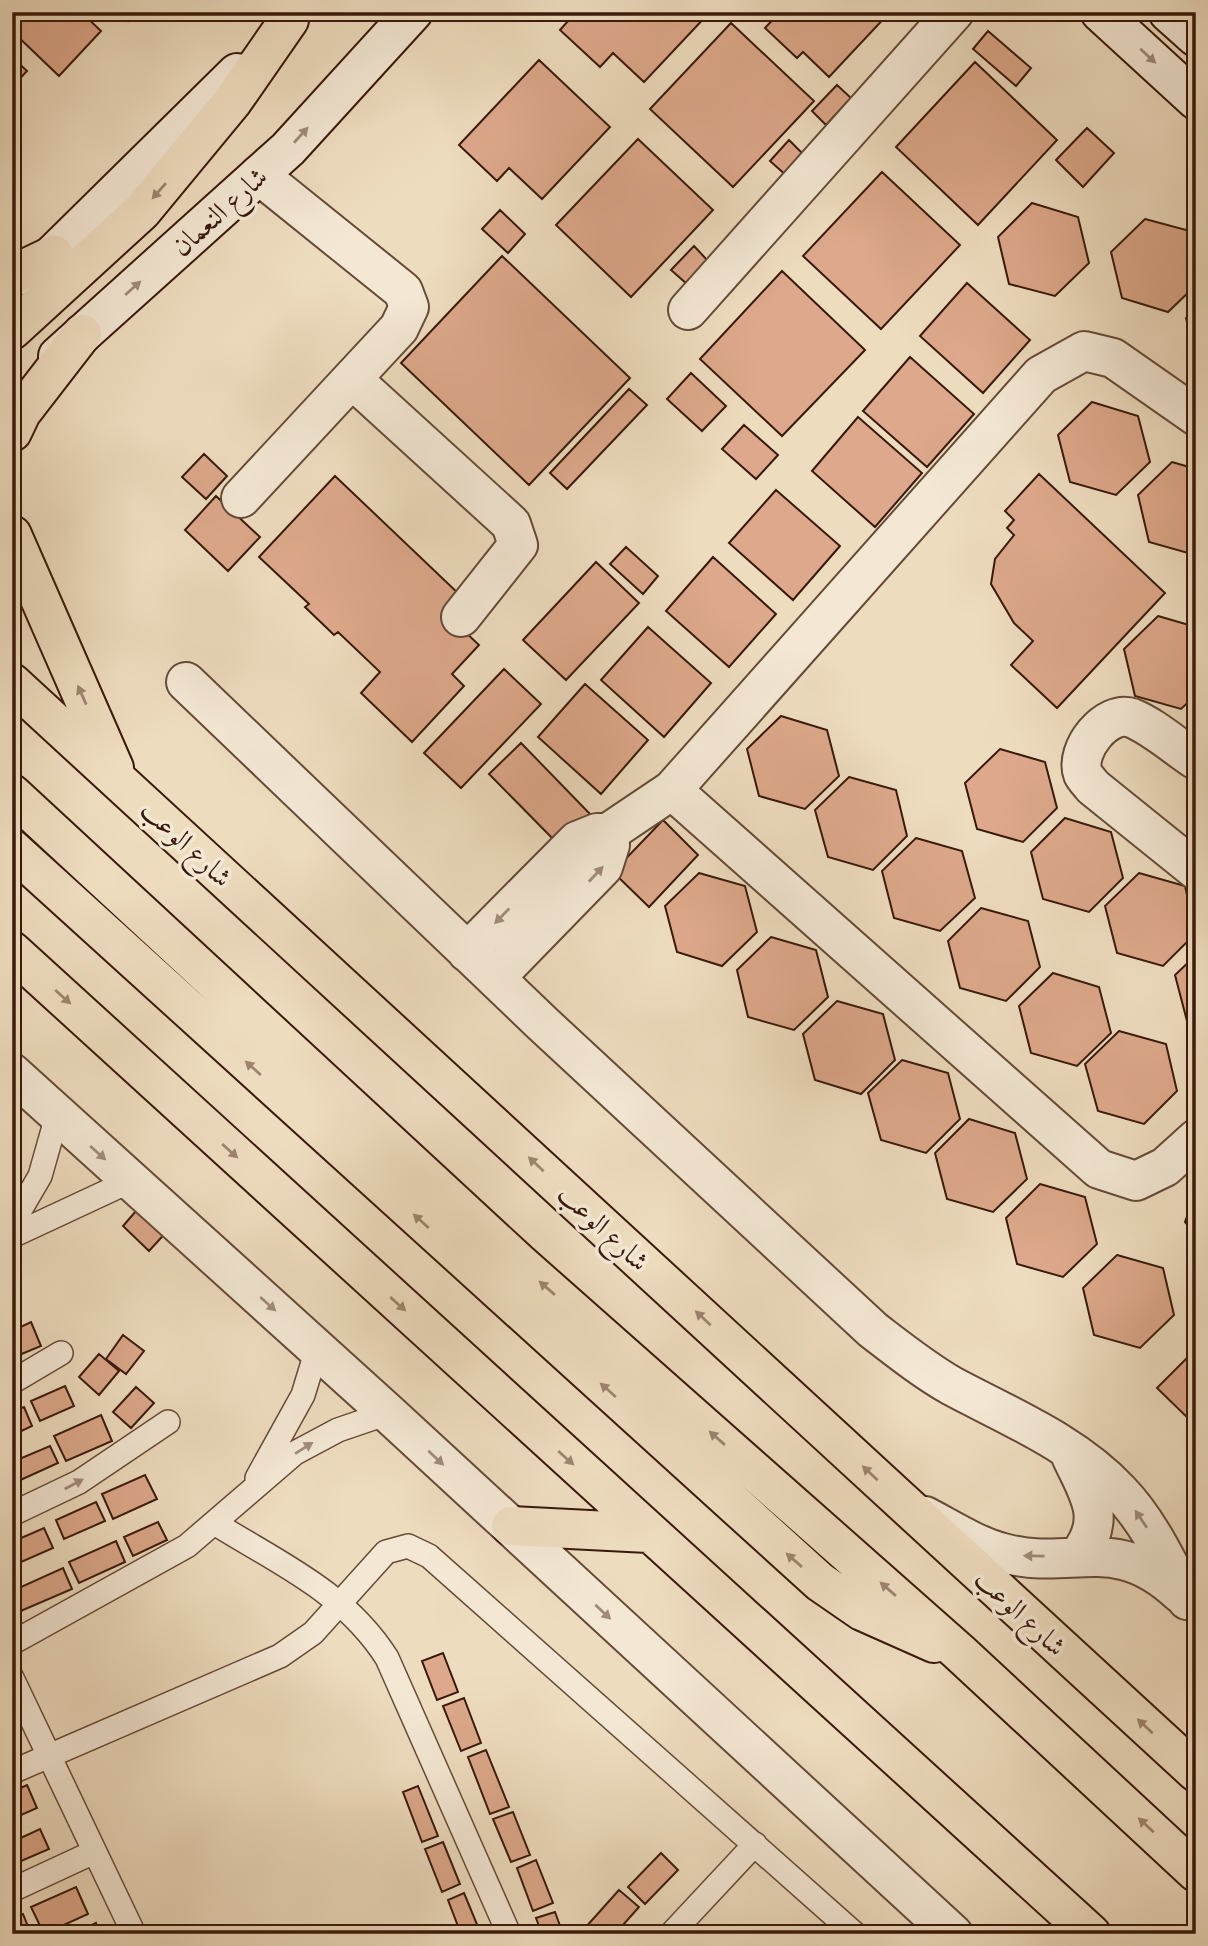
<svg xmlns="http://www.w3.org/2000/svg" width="1208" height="1946" viewBox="0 0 1208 1946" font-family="Alegreya,Amiri,serif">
	<rect width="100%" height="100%" fill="#eedcbf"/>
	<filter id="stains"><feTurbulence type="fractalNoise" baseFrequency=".00286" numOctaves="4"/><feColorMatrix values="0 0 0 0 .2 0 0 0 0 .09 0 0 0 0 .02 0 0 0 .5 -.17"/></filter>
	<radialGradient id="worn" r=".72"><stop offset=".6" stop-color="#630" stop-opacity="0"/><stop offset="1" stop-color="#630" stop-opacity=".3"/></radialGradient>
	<path fill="#dda88b" stroke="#39190a" stroke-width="2" d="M 12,12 L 81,12 L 101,31 L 59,76 L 12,31 Z
		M 119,12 L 136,12 L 128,21 Z
		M 576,12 L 708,12 L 709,13 L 644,82 L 613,53 L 600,67 L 560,30 Z
		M 780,12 L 890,12 L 829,77 L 803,52 L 797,58 L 765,28 Z
		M 731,23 L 814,101 L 733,187 L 650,109 Z
		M 988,31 L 1031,68 L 1016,86 L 973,49 Z
		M 12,57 L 27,71 L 12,87 Z
		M 539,60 L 610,127 L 542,199 L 509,168 L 497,181 L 459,145 Z
		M 975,62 L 1057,140 L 978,225 L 896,147 Z
		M 837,85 L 851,98 L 826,125 L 812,111 Z
		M 1087,128 L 1114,153 L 1083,187 L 1056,160 Z
		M 638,139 L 713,210 L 631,297 L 556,225 Z
		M 789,140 L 806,157 L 788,177 L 770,161 Z
		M 882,172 L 960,245 L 881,329 L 803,256 Z
		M 1032,203 L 1078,217 L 1089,263 L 1055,296 L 1009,284 L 998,237 Z
		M 500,210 L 525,234 L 508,253 L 482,229 Z
		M 1145,219 L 1190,231 L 1196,253 L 1196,285 L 1168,312 L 1122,298 L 1111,252 Z
		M 694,246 L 708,261 L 687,284 L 671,270 Z
		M 502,256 L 630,378 L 529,485 L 401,363 Z
		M 782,271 L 865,350 L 782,436 L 700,359 Z
		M 967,283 L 1030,340 L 983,393 L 920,336 Z
		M 1196,308 L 1196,357 L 1186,318 Z
		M 910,357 L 974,414 L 927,467 L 863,411 Z
		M 691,373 L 726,406 L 702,431 L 667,399 Z
		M 629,389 L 647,405 L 567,489 L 550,473 Z
		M 1092,402 L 1138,416 L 1150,462 L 1116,495 L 1070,482 L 1058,435 Z
		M 858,417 L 922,473 L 875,527 L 812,471 Z
		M 744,425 L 778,455 L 756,479 L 722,449 Z
		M 204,454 L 227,476 L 206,499 L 182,477 Z
		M 1172,462 L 1196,469 L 1195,555 L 1149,542 L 1138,495 Z
		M 1039,474 L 1165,593 L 1057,708 L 1011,665 L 1033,641 L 1014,623 L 991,584 L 995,559 L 1014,535 L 1007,528 L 1014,520 L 1005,511 Z
		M 335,476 L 460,595 L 444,612 L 479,645 L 452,674 L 464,686 L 412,742 L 361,693 L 380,672 L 338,632 L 334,635 L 305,607 L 309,604 L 259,557 Z
		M 776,490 L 840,546 L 793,600 L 729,543 Z
		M 216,496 L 260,537 L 228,571 L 185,530 Z
		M 626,547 L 658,576 L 643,594 L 610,564 Z
		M 713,557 L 776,614 L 729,667 L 666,611 Z
		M 596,562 L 639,603 L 566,680 L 523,640 Z
		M 1158,616 L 1196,627 L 1196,695 L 1181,709 L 1135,696 L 1124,649 Z
		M 648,627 L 711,683 L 664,737 L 601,680 Z
		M 504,669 L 541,704 L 461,788 L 424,753 Z
		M 585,684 L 648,740 L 601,794 L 538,737 Z
		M 781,716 L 827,730 L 839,776 L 805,809 L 759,796 L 747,749 Z
		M 521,743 L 590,814 L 559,845 L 489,774 Z
		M 1000,749 L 1045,762 L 1057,808 L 1023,842 L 977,829 L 965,783 Z
		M 849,777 L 896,790 L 907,836 L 873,870 L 828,857 L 815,810 Z
		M 1065,818 L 1111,832 L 1123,878 L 1089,912 L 1043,899 L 1031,852 Z
		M 663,820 L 698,855 L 649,907 L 613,872 Z
		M 916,838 L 962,851 L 975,898 L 940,931 L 894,918 L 882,871 Z
		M 699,873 L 745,886 L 757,932 L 722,966 L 677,952 L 665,906 Z
		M 1139,873 L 1185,886 L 1196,933 L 1163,966 L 1117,953 L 1105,906 Z
		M 981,908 L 1028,921 L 1040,967 L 1006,1001 L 960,988 L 948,941 Z
		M 771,937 L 816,950 L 828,997 L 794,1030 L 748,1017 L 737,970 Z
		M 1196,955 L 1196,1024 L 1187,1021 L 1175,975 Z
		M 1053,973 L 1099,987 L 1111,1033 L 1077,1066 L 1031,1053 L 1019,1006 Z
		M 837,1001 L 883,1014 L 895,1060 L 861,1094 L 815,1080 L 803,1034 Z
		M 1119,1031 L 1166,1044 L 1177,1091 L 1144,1124 L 1098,1111 L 1085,1064 Z
		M 902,1060 L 948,1073 L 960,1119 L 926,1153 L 881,1140 L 868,1093 Z
		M 969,1119 L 1015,1133 L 1027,1179 L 993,1212 L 947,1199 L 935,1153 Z
		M 1040,1184 L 1085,1197 L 1097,1244 L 1063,1277 L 1017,1264 L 1006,1218 Z
		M 1196,1191 L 1196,1235 L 1185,1222 Z
		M 143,1203 L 170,1228 L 149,1251 L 123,1226 Z
		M 1117,1255 L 1163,1268 L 1174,1315 L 1140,1348 L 1094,1335 L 1083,1288 Z
		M 31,1322 L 41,1346 L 12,1358 L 12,1331 Z
		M 123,1335 L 144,1351 L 126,1374 L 106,1359 Z
		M 1196,1349 L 1196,1426 L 1157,1388 Z
		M 99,1354 L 119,1371 L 99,1395 L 79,1377 Z
		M 65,1386 L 74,1406 L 40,1421 L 31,1401 Z
		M 136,1387 L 154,1403 L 131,1428 L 113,1412 Z
		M 24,1407 L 32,1426 L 17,1433 L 12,1412 Z
		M 101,1415 L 112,1441 L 66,1461 L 54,1436 Z
		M 50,1446 L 58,1463 L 16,1482 L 12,1462 Z
		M 145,1475 L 157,1499 L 113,1519 L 102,1494 Z
		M 96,1502 L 105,1521 L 64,1539 L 56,1520 Z
		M 158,1522 L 167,1540 L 133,1556 L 124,1537 Z
		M 44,1528 L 53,1548 L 12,1566 L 12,1542 Z
		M 116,1541 L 125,1562 L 79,1583 L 69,1562 Z
		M 63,1568 L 72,1589 L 16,1613 L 12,1591 Z
		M 443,1653 L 458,1692 L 437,1700 L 422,1661 Z
		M 464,1698 L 481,1743 L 461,1751 L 443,1706 Z
		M 486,1750 L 509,1807 L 490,1814 L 468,1757 Z
		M 27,1785 L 37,1808 L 12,1819 L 12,1792 Z
		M 418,1786 L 438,1836 L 422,1842 L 403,1792 Z
		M 513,1812 L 530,1855 L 511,1862 L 493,1819 Z
		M 40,1829 L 49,1849 L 12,1865 L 12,1842 Z
		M 443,1842 L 460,1884 L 442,1892 L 425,1849 Z
		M 661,1853 L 678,1870 L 645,1904 L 628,1887 Z
		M 536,1860 L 553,1903 L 533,1911 L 517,1868 Z
		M 76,1887 L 88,1914 L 44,1934 L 31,1907 Z
		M 619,1890 L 639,1907 L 615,1934 L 592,1934 L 585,1928 Z
		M 464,1893 L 481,1934 L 461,1934 L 448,1900 Z
		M 555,1912 L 563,1934 L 542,1934 L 536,1918 Z
		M 23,1914 L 31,1934 L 12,1934 L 12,1919 Z
		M 96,1923 L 100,1934 L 73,1934 Z"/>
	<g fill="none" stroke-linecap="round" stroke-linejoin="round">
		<g stroke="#664a37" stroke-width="26">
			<path id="lane" d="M 12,1224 L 40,1176 L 57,1116
				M 12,1236 L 130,1181
				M 12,1382 L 61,1353
				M 257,1478 L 303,1395 L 317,1349
				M 12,1514 L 79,1482 L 168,1422
				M 216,1524 C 280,1564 345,1592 387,1658 L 509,1934
				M 12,1643 L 187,1546 L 295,1453 L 338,1430 L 388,1413
				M 12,1678 L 134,1934
				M 12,1772 L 280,1656 L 313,1633 L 386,1552 L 408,1546 L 429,1556 L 855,1934
				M 12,1890 L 94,1852
				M 671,1934 L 755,1844"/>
		</g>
		<g stroke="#664a37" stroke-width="42">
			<path id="street" d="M 688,310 L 954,12
				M 352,379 L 511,524 L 518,545 L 461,617
				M 241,498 L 399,328 L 409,307 L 403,291 L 259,175
				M 186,682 L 542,1023 L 873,1330 C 899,1350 924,1370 952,1386 C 1010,1417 1074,1443 1119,1491 C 1149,1522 1167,1562 1187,1600
				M 1196,760 C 1176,747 1154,727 1132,718 C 1107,709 1074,750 1083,774 C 1085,778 1090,783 1093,787 L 1196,870
				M 672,790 L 1099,1169 L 1136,1181 L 1165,1167 L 1196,1139
				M 467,952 L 577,841 L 597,833 L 608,833 L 672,790 L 1041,375 L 1084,351 L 1113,358 L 1196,416
				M 495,978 L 603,867 L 610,845 L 608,833
				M 12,1073 L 388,1413 L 953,1934
				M 1071,1456 C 1088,1493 1108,1518 1079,1555
				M 925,1516 C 950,1529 976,1546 1003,1553 C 1074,1572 1114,1531 1181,1594"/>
		</g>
		<g stroke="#39190a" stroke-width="42">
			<path id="secondary" d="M 1100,12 L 1196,100
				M 1168,12 L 1196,37
				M 30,277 L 237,73
				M 58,356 L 288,149 L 413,12"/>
		</g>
		<g stroke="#39190a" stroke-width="42">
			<path id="primary" d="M 12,275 L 54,255
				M 12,330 L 142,211 L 232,102 L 289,20
				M 12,432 L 21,413 L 82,334
				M 12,535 L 114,768
				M 12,683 L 1196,1772
				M 12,794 L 518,1262 L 959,1652 L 1196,1872
				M 12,849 L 820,1582 L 862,1611 L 934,1643
				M 12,951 L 1091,1934
				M 511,1526 L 648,1533"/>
		</g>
		<use href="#lane" stroke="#f4e8d5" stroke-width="23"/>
		<use href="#street" stroke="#f4e8d5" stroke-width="38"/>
		<use href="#secondary" stroke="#f4e8d5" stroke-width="38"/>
		<use href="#primary" stroke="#eedcbf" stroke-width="38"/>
	</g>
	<defs><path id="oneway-solid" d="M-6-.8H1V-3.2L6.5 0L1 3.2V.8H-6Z" transform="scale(1.75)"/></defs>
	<g fill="#a08b7a">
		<use href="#oneway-solid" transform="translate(1148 56) rotate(43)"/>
		<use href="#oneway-solid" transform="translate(301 135) rotate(-48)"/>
		<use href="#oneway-solid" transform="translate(133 288) rotate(-42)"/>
		<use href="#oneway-solid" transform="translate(596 874) rotate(-47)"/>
		<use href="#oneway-solid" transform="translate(502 916) rotate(134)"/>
		<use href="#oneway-solid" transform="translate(98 1153) rotate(42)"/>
		<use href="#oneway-solid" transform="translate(268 1304) rotate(42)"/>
		<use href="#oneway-solid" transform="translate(304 1448) rotate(-32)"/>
		<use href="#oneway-solid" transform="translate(436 1458) rotate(43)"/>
		<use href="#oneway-solid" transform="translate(74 1484) rotate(-28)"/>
		<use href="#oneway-solid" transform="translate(1141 1519) rotate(-124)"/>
		<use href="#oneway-solid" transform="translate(1034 1556) rotate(-179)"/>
		<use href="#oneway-solid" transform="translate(603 1612) rotate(43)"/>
	</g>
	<g fill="#9d846e">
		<use href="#oneway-solid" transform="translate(159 191) rotate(131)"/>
		<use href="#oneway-solid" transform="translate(82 695) rotate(-114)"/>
		<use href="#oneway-solid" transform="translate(63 997) rotate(42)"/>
		<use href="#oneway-solid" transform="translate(253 1068) rotate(-138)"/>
		<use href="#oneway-solid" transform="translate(230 1151) rotate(42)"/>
		<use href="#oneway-solid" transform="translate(536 1164) rotate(-137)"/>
		<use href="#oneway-solid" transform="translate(421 1221) rotate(-138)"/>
		<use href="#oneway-solid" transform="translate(547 1288) rotate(-139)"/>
		<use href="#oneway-solid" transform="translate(398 1304) rotate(42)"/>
		<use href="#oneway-solid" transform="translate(703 1318) rotate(-137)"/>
		<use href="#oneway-solid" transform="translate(608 1390) rotate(-138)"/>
		<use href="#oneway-solid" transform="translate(717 1438) rotate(-139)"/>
		<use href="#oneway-solid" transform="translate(566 1458) rotate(42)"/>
		<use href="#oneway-solid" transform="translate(870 1473) rotate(-137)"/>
		<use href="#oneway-solid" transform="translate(794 1560) rotate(-139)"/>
		<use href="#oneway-solid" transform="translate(888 1589) rotate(-139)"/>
		<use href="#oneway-solid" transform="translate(1145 1726) rotate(-137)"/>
		<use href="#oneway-solid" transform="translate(1146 1825) rotate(-137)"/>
	</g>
	<g text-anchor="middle" stroke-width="7" stroke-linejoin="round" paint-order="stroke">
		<g font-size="28" fill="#39190a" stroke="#f4e8d5">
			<text transform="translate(219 211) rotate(-42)" y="10">شارع النعمان</text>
			<text transform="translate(187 843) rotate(43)" y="10">شارع الوعب</text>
			<text transform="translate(604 1227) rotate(43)" y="10">شارع الوعب</text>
			<text transform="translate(1021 1612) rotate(43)" y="10">شارع الوعب</text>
		</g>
	</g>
	<rect width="1208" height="1946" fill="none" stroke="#eedcbf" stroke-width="42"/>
	<rect x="14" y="14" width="1180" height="1918" fill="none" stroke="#39190a" stroke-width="3.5"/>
	<rect x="21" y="21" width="1166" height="1904" fill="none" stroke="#39190a" stroke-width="2"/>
	<rect width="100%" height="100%" filter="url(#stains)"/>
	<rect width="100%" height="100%" fill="url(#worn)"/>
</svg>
